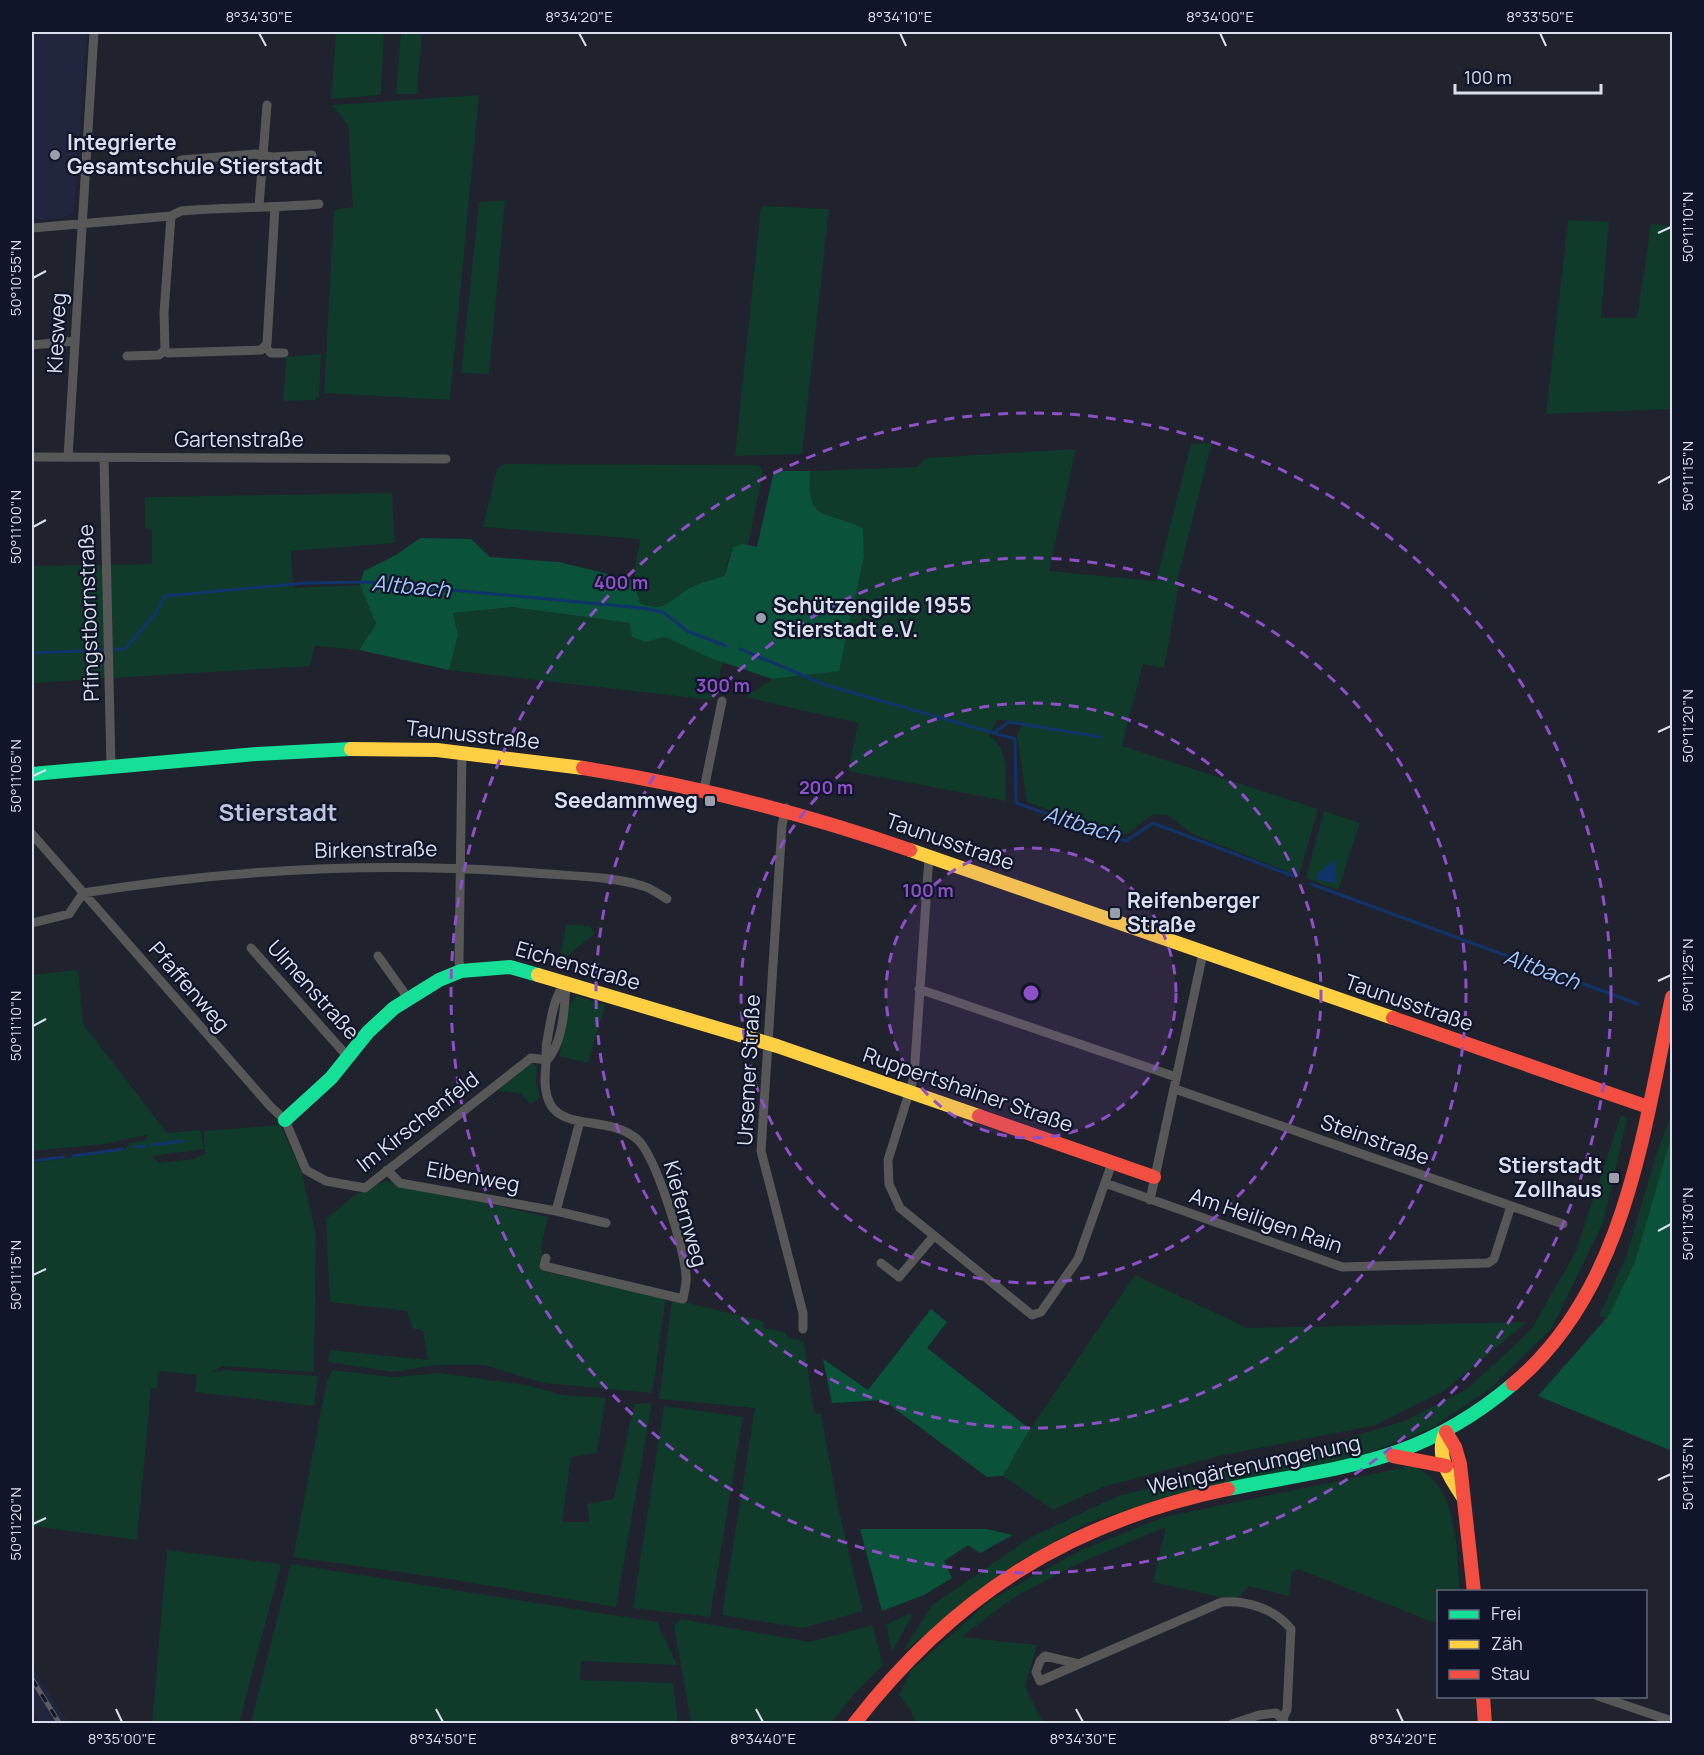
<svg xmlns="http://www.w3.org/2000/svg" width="1704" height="1755" viewBox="0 0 1704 1755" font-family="Manrope,sans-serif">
	<rect width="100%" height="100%" fill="#20222d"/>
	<path fill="#21263e" d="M 32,32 L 87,32 L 74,212 L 66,218 L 32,221 Z
		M 32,1666 L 68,1723 L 41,1723 L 32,1709 Z"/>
	<path fill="#103a2a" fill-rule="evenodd" d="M 336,32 L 384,32 L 381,95 L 331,99 Z
		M 401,32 L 422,32 L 417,94 L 396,94 Z
		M 479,95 L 450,400 L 324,393 L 334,210 L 353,207 L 348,125 L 332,105 Z
		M 505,200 L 489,374 L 461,373 L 479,202 Z
		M 761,206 L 829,209 L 802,454 L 735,456 Z
		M 1568,220 L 1609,222 L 1601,318 L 1637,318 L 1651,224 L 1672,226 L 1672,409 L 1546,414 Z
		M 321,354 L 319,397 L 315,400 L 283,401 L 286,357 Z
		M 1212,443 L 1176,585 L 1179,586 L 1164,668 L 1143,664 L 1122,746 L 1318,809 L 1299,876 L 1192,834 L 1168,815 L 1153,814 L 1129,833 L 1119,835 L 1027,802 L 1017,734 L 1023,722 L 997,720 L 989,736 C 1011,749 1005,778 1006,801 L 848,771 L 858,723 L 745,697 L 772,679 L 839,670 L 864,557 L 863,528 C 824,508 807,525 810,471 L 917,467 L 926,458 L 1076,449 L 1049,571 L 1156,581 L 1191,444 Z
		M 504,464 L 750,465 L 760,466 L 763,471 L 748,545 L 743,544 L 729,555 L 725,575 C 715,580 704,581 694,586 C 671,596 669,615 640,603 C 629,581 637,561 640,539 L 483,527 L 497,469 Z
		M 392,493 L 395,543 L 291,551 L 293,588 L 360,585 L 376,624 L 359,650 L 315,646 L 310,666 L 32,683 L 32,566 L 152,564 L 152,529 L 145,528 L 145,497 Z
		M 512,607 L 630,623 L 646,642 L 665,637 L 723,662 L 712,700 L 449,670 L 458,635 L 453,613 Z
		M 1324,811 L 1360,823 L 1338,890 L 1306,878 Z
		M 566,924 L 590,926 L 595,934 L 564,958 L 560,958 Z
		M 78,970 L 83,1024 L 167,1133 L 200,1130 L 204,1149 L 204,1131 L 280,1125 L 301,1170 L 316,1235 L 314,1372 L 223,1366 L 210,1373 L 224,1370 L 318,1376 L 314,1406 L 195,1392 L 197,1375 L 159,1371 L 157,1388 L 151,1388 L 137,1540 L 32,1526 L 32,1163 L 124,1150 L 130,1143 L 146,1140 L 147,1135 L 105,1144 L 32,1151 L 32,975 ZM 204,1149 L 205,1154 L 194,1159 L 159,1163 L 152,1156 Z
		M 577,996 L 605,1005 L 588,1063 L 559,1056 L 570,1004 Z
		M 532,1063 L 537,1067 L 536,1083 L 540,1097 L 531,1104 L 521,1094 L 497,1090 Z
		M 1672,1113 L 1672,1341 L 1599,1316 L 1626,1257 L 1657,1152 Z
		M 1621,1115 L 1627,1119 L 1603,1223 L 1552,1328 L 1490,1389 L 1432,1428 L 1356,1458 L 1169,1496 L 1088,1523 L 1016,1563 L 903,1652 L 932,1605 L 1030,1538 L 1117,1496 L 1297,1454 L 1407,1420 L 1468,1388 L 1531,1330 L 1576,1251 Z
		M 386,1181 L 548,1217 L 541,1248 L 546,1272 L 666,1298 L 652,1393 L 543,1383 L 484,1365 L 437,1365 L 394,1372 L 328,1362 L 330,1350 L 428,1360 L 423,1331 L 412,1328 L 407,1311 L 330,1302 L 326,1219 L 355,1195 Z
		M 1135,1275 L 1247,1328 L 1527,1322 L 1444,1391 L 1376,1425 L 1219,1456 L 1103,1487 L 1053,1510 L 1003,1476 L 1030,1429 Z
		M 672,1299 L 758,1320 L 764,1322 L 763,1328 L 784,1332 L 788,1338 L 804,1341 L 814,1413 L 821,1414 L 838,1507 L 863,1611 L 803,1628 L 722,1615 L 755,1408 L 659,1399 Z
		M 333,1370 L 394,1377 L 440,1373 L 527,1385 L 563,1395 L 606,1398 L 597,1453 L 571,1457 L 562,1522 L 590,1522 L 587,1504 L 614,1499 L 634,1404 L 652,1403 L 616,1607 L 448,1579 L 293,1557 L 327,1380 Z
		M 664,1406 L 743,1417 L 710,1617 L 633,1608 Z
		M 1411,1466 C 1459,1480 1456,1551 1460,1591 L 1438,1592 L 1438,1624 L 1298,1569 L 1292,1572 L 1289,1596 L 1249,1586 L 1239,1597 L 1220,1597 L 1153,1582 L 1166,1527 L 1077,1564 L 1013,1598 L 961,1637 L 1037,1645 L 1025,1686 L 1043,1723 L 915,1723 L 912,1713 L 899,1695 L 911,1670 L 992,1599 L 1081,1550 L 1164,1517 Z
		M 167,1550 L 281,1564 L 239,1723 L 152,1723 Z
		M 291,1564 L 657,1622 L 677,1665 L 581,1661 L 580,1680 L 673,1683 L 678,1723 L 251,1723 Z
		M 908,1614 L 913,1614 L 892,1652 L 886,1625 Z
		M 680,1619 L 810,1642 L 872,1625 L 883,1665 L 855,1693 L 831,1723 L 691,1723 L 674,1626 Z"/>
	<path fill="#0a523a" d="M 774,471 L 810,471 C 807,524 824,509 863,528 L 864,557 L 839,671 L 772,679 L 710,658 L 665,637 L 646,642 L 632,637 L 630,623 L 512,607 L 453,613 L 458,635 L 449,670 L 359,650 L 376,624 L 360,585 L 364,571 L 396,555 L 420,538 L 471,539 L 490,557 L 559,562 L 633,580 L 640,603 C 669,615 671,596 694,586 C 704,581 715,580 725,575 L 733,547 L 743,544 L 757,547 Z
		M 1672,1134 L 1672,1451 L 1538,1396 L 1610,1314 L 1635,1262 Z
		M 931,1309 L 947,1322 L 927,1348 L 1030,1429 L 1003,1476 L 987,1477 L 883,1400 L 832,1403 L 823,1359 L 868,1390 Z
		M 860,1529 L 986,1529 L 1013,1535 L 980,1553 L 968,1545 L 944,1561 L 952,1578 L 924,1595 L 882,1611 Z"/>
	<path fill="#10346a" d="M 1335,860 L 1336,883 L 1318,880 L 1317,874 Z"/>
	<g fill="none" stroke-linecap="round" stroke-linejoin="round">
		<path stroke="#10346a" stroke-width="3" d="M 113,649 L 125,649 L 156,613 L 165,596 L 306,583 L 368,582 L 642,608 L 663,612 L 687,631 L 726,646
			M 740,649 L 826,685 L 1015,739 L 1016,803 L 1126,841 L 1153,823 L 1293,876
			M 32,653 L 103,650
			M 995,732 L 1009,722 L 1101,737
			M 1311,884 L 1638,1004
			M 152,1145 L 183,1141
			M 135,1147 L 145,1146
			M 73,1156 L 123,1149
			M 32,1161 L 64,1157"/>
		<path stroke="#585757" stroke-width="9" d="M 181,160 L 256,154 L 272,157 L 312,155
			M 259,206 L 267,105
			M 171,216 L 164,313 L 165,350 L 168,353 L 261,350 L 267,344 L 275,207
			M 32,228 L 171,216 L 181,211 C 228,207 273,208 319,204
			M 32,345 L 74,341
			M 265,347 L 271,353 L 284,353
			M 127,356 L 159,355 L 165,350
			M 32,457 L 446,459
			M 68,457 L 94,32
			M 104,458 L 111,767
			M 704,789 L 722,701
			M 786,808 L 782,825 L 761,1151 L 803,1313 L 803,1329
			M 32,834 L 270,1106 L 285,1120 L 306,1170 L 326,1181 L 365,1188 L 531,1058 L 547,1060
			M 929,857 L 914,1077 L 888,1160 L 889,1184 L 900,1208 L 1032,1315 L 1041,1312 L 1078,1259 L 1112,1163
			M 32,923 L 69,914 L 83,893 C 233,869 384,861 535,873 C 569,876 611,876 643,886 C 651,888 660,895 667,899
			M 251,948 L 348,1057
			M 378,956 L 408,998
			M 461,971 L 459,962 L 462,752
			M 919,989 L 1176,1077
			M 547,1060 C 563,1043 565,1006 566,983
			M 1175,1089 L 1563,1224
			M 387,1170 L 400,1183 L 556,1211 L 606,1223
			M 1105,1183 L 1342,1267 L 1488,1263 L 1494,1259 L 1511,1206
			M 1150,1200 L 1203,953
			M 556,1211 L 580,1121
			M 546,1258 L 544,1266 L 683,1299 C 684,1292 687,1283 686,1276 C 685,1250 656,1156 637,1139 C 600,1108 536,1144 546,1064 C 547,1056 545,1049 547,1041 C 551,1021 553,996 566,983
			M 881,1263 L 899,1277 L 933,1237
			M 1079,1664 L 1040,1681 L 1036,1672 L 1040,1661 L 1045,1656 L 1079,1664 L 1222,1602 C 1247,1600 1275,1609 1291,1629 L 1287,1710 L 1283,1718
			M 1598,1696 L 1672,1721
			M 1232,1724 L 1259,1715 L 1276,1713 L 1284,1721"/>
		<path stroke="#16e098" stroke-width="14" d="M 32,774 L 257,754 L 351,749
			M 285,1120 L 331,1078 L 368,1032 L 394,1008 L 439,980 L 461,971 L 510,967 L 538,975
			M 1228,1489 C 1343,1466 1418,1464 1513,1384"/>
		<path stroke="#ffcf43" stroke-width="14" d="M 351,749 L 437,750 L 583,768
			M 910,850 L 1393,1018
			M 538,975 L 777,1046 L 979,1116
			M 1446,1432 C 1434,1455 1450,1478 1463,1497"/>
		<path stroke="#f24e42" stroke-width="14" d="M 583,768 C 697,786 801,812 910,850
			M 1393,1018 L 1648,1107
			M 979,1116 L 1154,1177
			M 1513,1384 C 1626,1290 1643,1131 1672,997
			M 1446,1432 L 1455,1447 L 1460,1464 L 1474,1592
			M 1393,1456 L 1446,1466
			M 1483,1696 L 1485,1724
			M 854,1724 C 953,1596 1069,1522 1228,1489"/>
		<g stroke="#5c5d5f" stroke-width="5">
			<path id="rail" d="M 32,1679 L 60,1724"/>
		</g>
		<use href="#rail" stroke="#111529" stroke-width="3" stroke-dasharray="9" stroke-linecap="butt"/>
	</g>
	<path fill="none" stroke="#dbdfed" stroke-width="2" d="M 259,33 L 266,46M 579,33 L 586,46M 900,33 L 906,46M 1220,33 L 1226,46M 1540,33 L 1546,46M 1658,233 L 1671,227M 33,278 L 46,271M 1658,483 L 1671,476M 33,527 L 46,520M 1658,732 L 1671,726M 33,776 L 46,770M 1658,981 L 1671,975M 33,1026 L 46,1019M 1658,1231 L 1671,1224M 33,1275 L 46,1269M 1658,1480 L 1671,1474M 33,1524 L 46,1518M 116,1709 L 122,1722M 436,1709 L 443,1722M 756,1709 L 763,1722M 1076,1709 L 1083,1722M 1397,1709 L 1403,1722"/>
	<circle cx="1031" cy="993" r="145" fill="#8e50c8" fill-opacity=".12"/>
	<g fill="none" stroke="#8e50c8" stroke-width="3" stroke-dasharray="10 8">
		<circle cx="1031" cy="993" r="145"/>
		<circle cx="1031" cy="993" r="290"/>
		<circle cx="1031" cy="993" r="435"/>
		<circle cx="1031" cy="993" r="580"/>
	</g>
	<g fill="#9a9daa" stroke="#111529" stroke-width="2">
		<circle cx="55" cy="155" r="6"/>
		<circle cx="761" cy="618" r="6"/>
		<rect x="704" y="795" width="12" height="12" rx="3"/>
		<rect x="1109" y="907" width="12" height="12" rx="3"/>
		<rect x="1608" y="1172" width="12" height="12" rx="3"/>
	</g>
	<g text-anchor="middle" stroke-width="4.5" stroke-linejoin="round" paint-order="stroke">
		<g font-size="21" font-weight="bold" fill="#dbdfed" stroke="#111529" text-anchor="start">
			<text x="67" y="150">Integrierte<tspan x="67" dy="24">Gesamtschule Stierstadt</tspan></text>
			<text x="773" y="613">Schützengilde 1955<tspan x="773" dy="24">Stierstadt e.V.</tspan></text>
			<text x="698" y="808" text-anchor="end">Seedammweg</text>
			<text x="1127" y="908">Reifenberger<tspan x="1127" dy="24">Straße</tspan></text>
			<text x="1602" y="1173" text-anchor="end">Stierstadt<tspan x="1602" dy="24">Zollhaus</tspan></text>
		</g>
		<g font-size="21" fill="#dbdfed" stroke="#111529">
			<text transform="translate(57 333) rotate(-87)" y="7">Kiesweg</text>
			<text x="239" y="447">Gartenstraße</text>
			<text transform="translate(89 613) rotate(-92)" y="7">Pfingstbornstraße</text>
			<text transform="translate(473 735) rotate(6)" y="7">Taunusstraße</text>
			<text transform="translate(950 842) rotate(19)" y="7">Taunusstraße</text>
			<text transform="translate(376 850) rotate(-1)" y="7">Birkenstraße</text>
			<text transform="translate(578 966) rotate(16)" y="7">Eichenstraße</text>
			<text transform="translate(189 987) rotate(49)" y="7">Pfaffenweg</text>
			<text transform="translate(313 990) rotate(48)" y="7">Ulmenstraße</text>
			<text transform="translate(1409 1003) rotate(19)" y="7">Taunusstraße</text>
			<text transform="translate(749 1070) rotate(-87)" y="7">Ursemer Straße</text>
			<text transform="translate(968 1090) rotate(19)" y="7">Ruppertshainer Straße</text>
			<text transform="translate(418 1122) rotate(-38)" y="7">Im Kirschenfeld</text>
			<text transform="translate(1375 1140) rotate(19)" y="7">Steinstraße</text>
			<text transform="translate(473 1177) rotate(10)" y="7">Eibenweg</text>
			<text transform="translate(685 1214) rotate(74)" y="7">Kiefernweg</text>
			<text transform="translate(1266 1221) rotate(19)" y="7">Am Heiligen Rain</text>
			<text transform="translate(1254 1465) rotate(-12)" y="7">Weingärtenumgehung</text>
		</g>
		<g font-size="22" font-style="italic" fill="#a2c5fa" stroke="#111529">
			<text transform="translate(411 586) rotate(5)" y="8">Altbach</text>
			<text transform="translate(1082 824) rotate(17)" y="8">Altbach</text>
			<text transform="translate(1542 969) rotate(20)" y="8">Altbach</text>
		</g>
		<g font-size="24" font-weight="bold" fill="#bdc5e0" stroke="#111529">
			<text x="278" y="821">Stierstadt</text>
		</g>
	</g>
	<circle cx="1031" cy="993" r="9" fill="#8e50c8" stroke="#111529" stroke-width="3"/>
	<g font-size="18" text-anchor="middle" font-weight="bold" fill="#8e50c8" stroke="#111529" stroke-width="4.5" stroke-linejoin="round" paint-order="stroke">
		<text x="621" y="589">400 m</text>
		<text x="723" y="692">300 m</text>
		<text x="826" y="794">200 m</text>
		<text x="928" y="897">100 m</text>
	</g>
	<rect width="1704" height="1755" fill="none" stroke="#111529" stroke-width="66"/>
	<rect x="1437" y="1590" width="210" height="108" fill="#111529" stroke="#626677" stroke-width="1.5"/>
	<rect x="1449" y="1610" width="30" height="9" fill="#16e098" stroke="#626677" stroke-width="1.5"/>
	<text x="1491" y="1620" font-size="18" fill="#dbdfed">Frei</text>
	<rect x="1449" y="1640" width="30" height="9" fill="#ffcf43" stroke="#626677" stroke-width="1.5"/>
	<text x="1491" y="1650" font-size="18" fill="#dbdfed">Zäh</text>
	<rect x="1449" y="1670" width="30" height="9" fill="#f24e42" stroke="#626677" stroke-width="1.5"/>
	<text x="1491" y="1680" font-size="18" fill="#dbdfed">Stau</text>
	<path d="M1455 84v9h146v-9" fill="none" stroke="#dbdfed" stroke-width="3"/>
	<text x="1464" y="84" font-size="18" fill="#dbdfed" stroke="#111529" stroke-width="4.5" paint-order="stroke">100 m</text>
	<rect x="33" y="33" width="1638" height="1689" fill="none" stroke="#dbdfed" stroke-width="2"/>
	<g font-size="15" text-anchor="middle" fill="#dbdfed">
		<text x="259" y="22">8°34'30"E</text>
		<text x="579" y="22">8°34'20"E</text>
		<text x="900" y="22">8°34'10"E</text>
		<text x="1220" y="22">8°34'00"E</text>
		<text x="1540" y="22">8°33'50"E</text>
		<text transform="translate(1688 227) rotate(-90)" y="5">50°11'10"N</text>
		<text transform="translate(16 278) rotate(-90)" y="5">50°10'55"N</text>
		<text transform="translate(1688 476) rotate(-90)" y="5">50°11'15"N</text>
		<text transform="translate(16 527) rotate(-90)" y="5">50°11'00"N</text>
		<text transform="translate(1688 726) rotate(-90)" y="5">50°11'20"N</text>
		<text transform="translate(16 776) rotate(-90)" y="5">50°11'05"N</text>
		<text transform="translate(1688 975) rotate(-90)" y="5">50°11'25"N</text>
		<text transform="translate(16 1026) rotate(-90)" y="5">50°11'10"N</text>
		<text transform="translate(1688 1224) rotate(-90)" y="5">50°11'30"N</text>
		<text transform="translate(16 1275) rotate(-90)" y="5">50°11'15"N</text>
		<text transform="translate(1688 1474) rotate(-90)" y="5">50°11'35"N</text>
		<text transform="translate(16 1524) rotate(-90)" y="5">50°11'20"N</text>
		<text x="122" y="1744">8°35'00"E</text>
		<text x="443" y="1744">8°34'50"E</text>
		<text x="763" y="1744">8°34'40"E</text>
		<text x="1083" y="1744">8°34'30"E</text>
		<text x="1403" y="1744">8°34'20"E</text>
	</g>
</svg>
